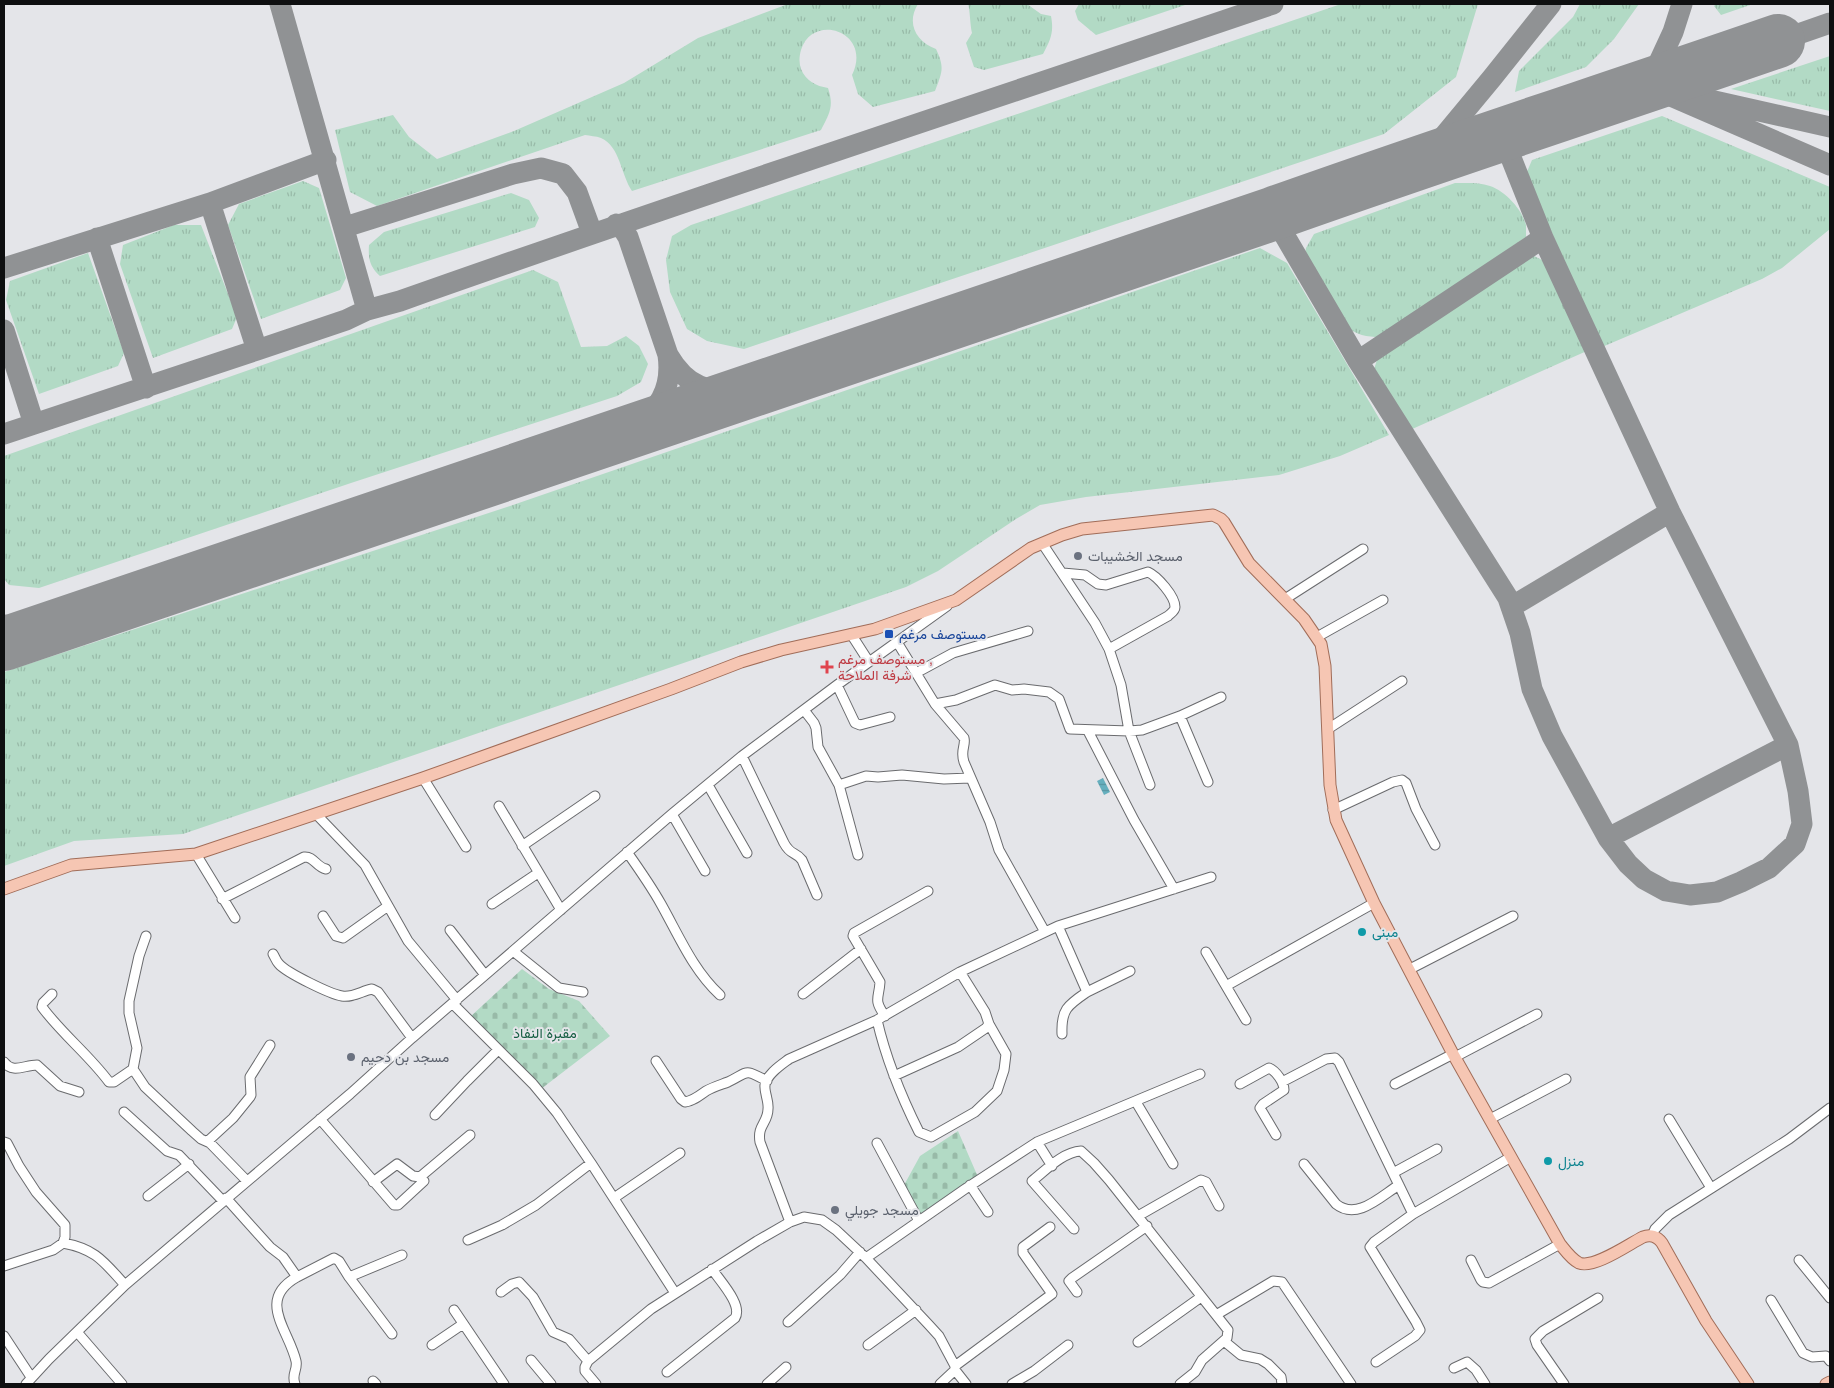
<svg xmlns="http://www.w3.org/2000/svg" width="1834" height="1388" viewBox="0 0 1834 1388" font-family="Helvetica,Vazirmatn,sans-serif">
	<defs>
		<pattern id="grass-tufts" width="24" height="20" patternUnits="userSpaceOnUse" patternTransform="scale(1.25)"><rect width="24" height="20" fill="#b2dac5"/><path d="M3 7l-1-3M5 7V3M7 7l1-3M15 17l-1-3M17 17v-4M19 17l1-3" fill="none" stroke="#98baa8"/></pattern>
		<pattern id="cemetery-stones" width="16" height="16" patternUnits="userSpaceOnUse" patternTransform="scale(1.25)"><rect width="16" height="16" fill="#b2dac5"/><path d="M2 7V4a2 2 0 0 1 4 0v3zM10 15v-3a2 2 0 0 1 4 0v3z" fill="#98baa8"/></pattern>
		<pattern id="water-rules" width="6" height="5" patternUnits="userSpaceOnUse" patternTransform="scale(1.25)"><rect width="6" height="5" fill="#66afbe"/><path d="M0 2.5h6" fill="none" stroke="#5795a2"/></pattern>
	</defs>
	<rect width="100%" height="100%" fill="#e4e5e9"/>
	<path fill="url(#grass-tufts)" d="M 788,4 L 918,4 C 906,23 916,42 936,49 C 945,68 942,72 935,91 L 873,107 L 858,94 L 852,75 C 873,32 813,12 801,50 C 799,57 799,63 801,69 C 806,81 816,86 828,88 C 834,106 830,113 821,130 L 632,191 C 621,175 620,146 601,138 C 596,136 590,136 585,135 L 377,206 L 350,192 L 335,130 L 393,115 L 409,137 L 437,159 L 514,131 L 624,83 L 698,38 Z
		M 968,4 L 1027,4 L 1041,14 L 1051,16 C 1054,32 1051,39 1043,54 L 984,70 L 974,67 L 966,43 L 972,33 C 970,25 970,9 968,4 Z
		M 1079,4 L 1188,4 L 1096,35 L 1078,20 L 1075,11 Z
		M 1341,4 L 1478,4 L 1456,77 L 1384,134 L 744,349 L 707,341 L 687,329 L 670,292 L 666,260 L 672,236 L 691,225 Z
		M 1580,4 L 1639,4 L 1614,39 L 1586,67 L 1515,92 L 1519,71 L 1573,17 Z
		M 1716,4 L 1753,4 L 1721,15 L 1714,6 Z
		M 1830,56 L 1830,111 L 1731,89 Z
		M 1662,116 L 1830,187 L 1830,229 L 1782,268 L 1762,279 L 1602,347 L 1526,174 L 1532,160 Z
		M 303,181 L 319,188 L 346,278 L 340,290 L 261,319 L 228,225 L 239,204 Z
		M 1455,183 C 1466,183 1479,182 1490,186 C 1505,191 1522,209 1526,225 C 1526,229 1526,234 1526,237 L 1380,337 C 1367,337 1356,335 1346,326 L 1304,260 L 1306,248 L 1314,234 Z
		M 511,193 L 529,200 L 539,218 L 535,227 L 380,276 C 370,267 368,259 369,245 L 384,232 Z
		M 174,225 L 201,225 L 237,317 L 232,329 L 153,358 L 120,264 L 123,245 Z
		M 1260,248 L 1287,263 L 1389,435 L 1340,456 L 1279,475 L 1086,497 L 1040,505 L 1016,519 L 938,571 L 906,587 L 183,834 L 74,841 L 4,866 L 4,672 L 510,506 Z
		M 88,253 L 124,353 L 118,366 L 39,394 L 6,300 L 10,281 Z
		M 1534,256 L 1542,260 L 1547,266 L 1589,350 L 1410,430 L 1377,379 L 1374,369 L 1379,354 L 1521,258 Z
		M 533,270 L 558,282 L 581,347 L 607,346 L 626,336 L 639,346 L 648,364 L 641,382 L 617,396 L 351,483 L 39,588 L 9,585 L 4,579 L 4,456 Z"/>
	<path fill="url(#cemetery-stones)" d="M 522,969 L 549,989 L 579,1001 L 610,1036 L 541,1089 L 470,1017 Z
		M 958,1131 L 978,1177 L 919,1216 L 903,1187 L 920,1156 Z"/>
	<path fill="url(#water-rules)" d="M 1103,778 L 1110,792 L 1104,795 L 1097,781 Z"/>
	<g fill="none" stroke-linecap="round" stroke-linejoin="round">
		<path stroke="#909294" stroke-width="21" d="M 280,4 L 367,310
			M 1778,41 L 1830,23
			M 1648,86 L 1673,32 L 1682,4
			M 1830,127 L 1648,86 L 1830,165
			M 1424,160 L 1492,78 L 1551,4
			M 210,203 L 257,350
			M 1272,214 L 1358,361 L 1508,598 L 1520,633 L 1532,689 L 1552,736 L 1608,838 L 1628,864 L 1644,879 L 1666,891 L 1690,895 L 1717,892 L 1741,882 L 1769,868 L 1795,844 L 1802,824 L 1798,791 L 1788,745 L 1670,512 L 1543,238 L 1502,135
			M 616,224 L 623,229 L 628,237 L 668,355 C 688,389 707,391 745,393
			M 345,227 L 513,174 L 541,168 L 563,174 L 577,192 L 592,233
			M 97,238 L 146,388
			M 4,268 L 210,203 L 326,160
			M 4,330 L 34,424
			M 1358,361 L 1543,238
			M 632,431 C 658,410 673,390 668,355
			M 4,434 L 257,350 L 346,320 L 367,310 L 400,301 C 690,198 982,103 1273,4
			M 1511,607 L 1670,512
			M 4,625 L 23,630 L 49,629
			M 1608,838 L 1788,745"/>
		<path stroke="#909294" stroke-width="54" d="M 4,644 L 1272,214 C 1440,154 1610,99 1778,41"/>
		<g stroke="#6a6b6e" stroke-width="11">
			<path id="minor" d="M 1042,543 L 1095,623 L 1109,649 L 1121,685 L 1129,731 L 1150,785
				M 1063,573 L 1085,575 L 1098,584 L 1106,585 L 1148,572 C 1157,576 1175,596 1175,607 C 1175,611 1171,613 1168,616 L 1109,649
				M 1285,599 L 1363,549
				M 851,634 L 869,662
				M 1317,637 L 1383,600
				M 897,642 L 935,704 L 964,738 C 966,746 960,750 964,762 L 990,822 L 999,850 L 1045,932
				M 916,673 L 953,653 L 1028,631
				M 837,685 L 855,723 L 860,725 L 890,717
				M 935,704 L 956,700 L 995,685 L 1012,690 L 1024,689 L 1049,692 L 1059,699 L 1070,729 L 1129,731 L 1142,730 L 1180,716 L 1221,697
				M 804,710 L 814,723 L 816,728 L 818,747 L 839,785 L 858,855
				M 1180,716 L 1208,782
				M 1328,729 L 1402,681
				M 1088,731 L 1134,820 L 1174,889
				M 742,756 L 784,843 C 791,856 795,851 802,860 L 817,895
				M 423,778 L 466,847
				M 708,785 L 747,853
				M 839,785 L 866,776 L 878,777 L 902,775 L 944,779 L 970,778
				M 499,806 L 561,910
				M 1333,810 L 1393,782 L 1402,780 L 1406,783 L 1416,809 L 1435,845
				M 316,814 L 365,865 L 408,941 L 457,1000
				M 672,814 L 705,871
				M 522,846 L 595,796
				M 627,852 C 639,869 651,886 661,904 C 679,936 693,970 720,995
				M 196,854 L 235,918
				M 222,899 L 304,857 C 314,856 316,867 326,869
				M 492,904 L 538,873
				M 323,916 L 336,936 L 343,938 L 388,906
				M 1058,926 L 1087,992 L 1130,971
				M 450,930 L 485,975
				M 146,936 L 139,956 L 129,1001 L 129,1013 L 137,1048 L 133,1069 L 145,1087 L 192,1131 L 201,1139 L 210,1143 L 247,1181
				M 513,951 L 559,988 L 583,992
				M 1206,952 L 1246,1020
				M 273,954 C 275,957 276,961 279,964 C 287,973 330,994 342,996 C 352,998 362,991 372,989 L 378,992 L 412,1038
				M 1410,969 L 1513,916
				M 1226,986 L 1374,903
				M 52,994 L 43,1003 L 42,1007 C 62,1034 89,1055 109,1082 L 114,1082 L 133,1069
				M 803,994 L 861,949
				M 453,1004 L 533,1084 L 557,1113 L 591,1163 L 675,1293
				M 885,1016 C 873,999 879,999 880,982 L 853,936 L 854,933 L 928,891
				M 877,1020 C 886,1059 901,1096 919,1132 L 931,1137 L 975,1112 L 997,1091 L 1004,1070 L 1006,1054 L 989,1024
				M 1062,1034 C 1061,1009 1068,1005 1087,992
				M 1455,1057 L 1537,1014
				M 656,1061 L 681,1099 L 685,1102 C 693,1101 699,1096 706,1091 C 713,1087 720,1085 728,1082 C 749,1072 743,1068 767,1081
				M 4,1062 C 13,1074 24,1065 37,1065 L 60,1086 L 79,1092
				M 894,1076 L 958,1047 L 986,1028 L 989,1024 L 985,1012 L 960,972
				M 1282,1082 L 1326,1059 L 1335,1058 L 1339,1062 L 1413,1214 L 1511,1157
				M 1240,1084 L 1269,1068 C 1276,1071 1284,1082 1284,1090 L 1263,1104 L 1260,1108 L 1276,1135
				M 1395,1084 L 1453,1054
				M 1136,1102 L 1173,1164
				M 124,1112 L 167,1151 L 179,1155 L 223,1201
				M 435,1115 L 467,1081 L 498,1050
				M 320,1119 L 394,1205 L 398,1205 L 424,1181 L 420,1177 L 470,1135
				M 1490,1119 L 1566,1079
				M 1669,1119 L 1711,1188
				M 208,1141 L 233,1118 L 250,1097 L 251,1095 L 250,1077 L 270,1045
				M 4,1142 L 7,1143 L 19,1166 L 36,1192 L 65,1225 L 65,1237 L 63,1243
				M 1037,1142 L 1052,1166
				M 877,1143 L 919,1221
				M 1304,1164 L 1336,1204 C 1357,1221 1381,1196 1399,1185
				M 1393,1173 L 1437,1149
				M 373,1182 L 397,1164 L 413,1176 L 420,1177
				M 970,1185 L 988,1212
				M 148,1196 L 189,1164
				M 226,1198 L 270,1247 L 283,1257 L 297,1277 L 334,1258 L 339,1261 L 349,1277 L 392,1334
				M 614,1198 L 680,1153
				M 1138,1216 L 1201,1180 L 1206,1182 L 1219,1206
				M 790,1222 L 760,1142 C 757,1125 768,1123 768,1109 C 769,1101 764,1092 765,1085 C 767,1074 781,1065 789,1059 L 877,1020 L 960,972 L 1058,926 L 1211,877
				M 1074,1229 L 1032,1181 C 1046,1170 1063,1152 1081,1151 L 1094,1163 L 1109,1180 L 1228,1330 L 1227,1338 L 1202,1360 L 1195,1372 L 1180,1384
				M 1652,1236 L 1655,1229 L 1669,1215 L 1789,1139 L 1830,1108
				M 468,1240 L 502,1225 L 536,1205 L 591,1163
				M 866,1258 L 965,1189 L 1037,1142 L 1200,1074
				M 1471,1260 L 1481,1280 L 1483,1282 L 1489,1283 L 1560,1244
				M 1799,1260 L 1830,1298
				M 4,1266 L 53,1250 L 63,1243 C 96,1249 104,1262 125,1285
				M 349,1277 L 402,1255
				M 501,1292 L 512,1284 L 519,1282 L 533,1297 L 553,1332 L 569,1339 L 588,1361
				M 1077,1292 L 1069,1281 L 1072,1278 L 1147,1226
				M 1771,1300 L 1803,1353 L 1812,1357 L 1826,1356 L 1830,1361
				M 454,1310 L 504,1384
				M 1216,1315 L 1273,1281 L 1282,1282 L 1351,1384
				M 788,1322 L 840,1275 L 860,1252
				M 77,1332 L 122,1384
				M 4,1336 L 31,1377
				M 1224,1341 L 1241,1355 L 1260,1359 L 1268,1364 L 1281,1377 L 1282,1384
				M 1138,1342 L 1201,1297
				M 432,1345 L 463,1324
				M 868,1345 L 916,1310
				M 531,1360 L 551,1384
				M 1376,1362 L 1415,1336 L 1420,1330 L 1416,1322 L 1370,1247 L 1374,1242 L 1413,1214
				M 1454,1368 L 1467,1362 L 1476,1370 L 1485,1384
				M 955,1370 L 966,1384
				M 667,1372 L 735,1318 C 743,1305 720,1281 712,1269
				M 373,1381 L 376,1384
				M 26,1384 L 49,1359 L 125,1285 L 350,1094 L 412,1038 L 672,814 L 742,756 L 837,685 L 947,606
				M 295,1384 C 291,1374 298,1370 296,1361 C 289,1330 256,1300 297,1277
				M 596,1384 L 585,1371 L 585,1367 L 588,1361 L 651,1309 L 757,1241 L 790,1222 L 804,1217 L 822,1220 L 836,1230 L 866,1258 L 929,1325 L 939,1336 L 955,1366
				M 767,1384 L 786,1367
				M 940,1384 L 955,1370 L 955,1366 L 1052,1294 L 1023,1253 L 1023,1247 L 1050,1227
				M 1012,1384 L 1034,1371 L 1068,1345
				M 1564,1384 L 1537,1345 L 1535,1339 L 1543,1331 L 1598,1298"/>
		</g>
		<g stroke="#a16d59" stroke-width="13">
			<path id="major" d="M 4,889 L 71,865 L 196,854 L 423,778 L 671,689 L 741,662 L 781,650 L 875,629 L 956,600 L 1031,548 L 1062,535 L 1082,529 L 1213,515 L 1221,519 L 1224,522 L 1249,563 L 1304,619 L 1321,644 L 1325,666 L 1330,785 L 1336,820 L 1374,903 L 1453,1054 L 1560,1244 C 1565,1250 1571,1259 1579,1263 C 1594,1269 1629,1244 1643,1237 C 1650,1234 1657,1236 1662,1243 L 1706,1321 L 1748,1384
				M 1826,1384 L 1830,1382"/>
		</g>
		<use href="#minor" stroke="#fff" stroke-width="9"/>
		<use href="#major" stroke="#f6c6b3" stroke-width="11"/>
	</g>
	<g fill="#6b7280" stroke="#e4e5e9" stroke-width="2">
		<circle cx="1078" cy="556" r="5"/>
		<circle cx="351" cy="1057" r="5"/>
		<circle cx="835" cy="1210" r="5"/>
	</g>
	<rect fill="#1a4fb4" stroke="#e4e5e9" stroke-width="2" x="884" y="629" width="10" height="10" rx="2.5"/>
	<path fill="#e0444e" stroke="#e4e5e9" stroke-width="2" d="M824.5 659.5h5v5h5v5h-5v5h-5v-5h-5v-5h5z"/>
	<g fill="#0f9aa8" stroke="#e4e5e9" stroke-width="2">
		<circle cx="1362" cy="932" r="5"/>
		<circle cx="1548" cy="1161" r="5"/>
	</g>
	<g text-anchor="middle" stroke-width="4" stroke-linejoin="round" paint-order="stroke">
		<g font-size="14" fill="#5b616d" stroke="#e4e5e9" text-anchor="start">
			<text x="1088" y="561">مسجد الخشيبات</text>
			<text x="361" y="1062">مسجد بن دحيم</text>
			<text x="845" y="1215">مسجد جويلي</text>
		</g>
		<g font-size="14" fill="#164399" stroke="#e4e5e9" text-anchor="start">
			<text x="899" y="639">مستوصف مرغم</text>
		</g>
		<g font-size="14" fill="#be3a42" stroke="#e4e5e9" text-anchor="start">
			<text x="838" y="664">مستوصف مرغم ,<tspan x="838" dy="16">شرفة الملاحة</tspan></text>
		</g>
		<g font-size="14" fill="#0d838f" stroke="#e4e5e9" text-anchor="start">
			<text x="1372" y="937">مبنى</text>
			<text x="1558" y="1166">منزل</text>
		</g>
		<g font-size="14" fill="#165f43" stroke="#e4e5e9">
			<text x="545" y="1038">مقبرة النفاذ</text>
		</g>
	</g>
	<rect width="1834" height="1388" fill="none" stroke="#0e0f10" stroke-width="10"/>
</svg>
